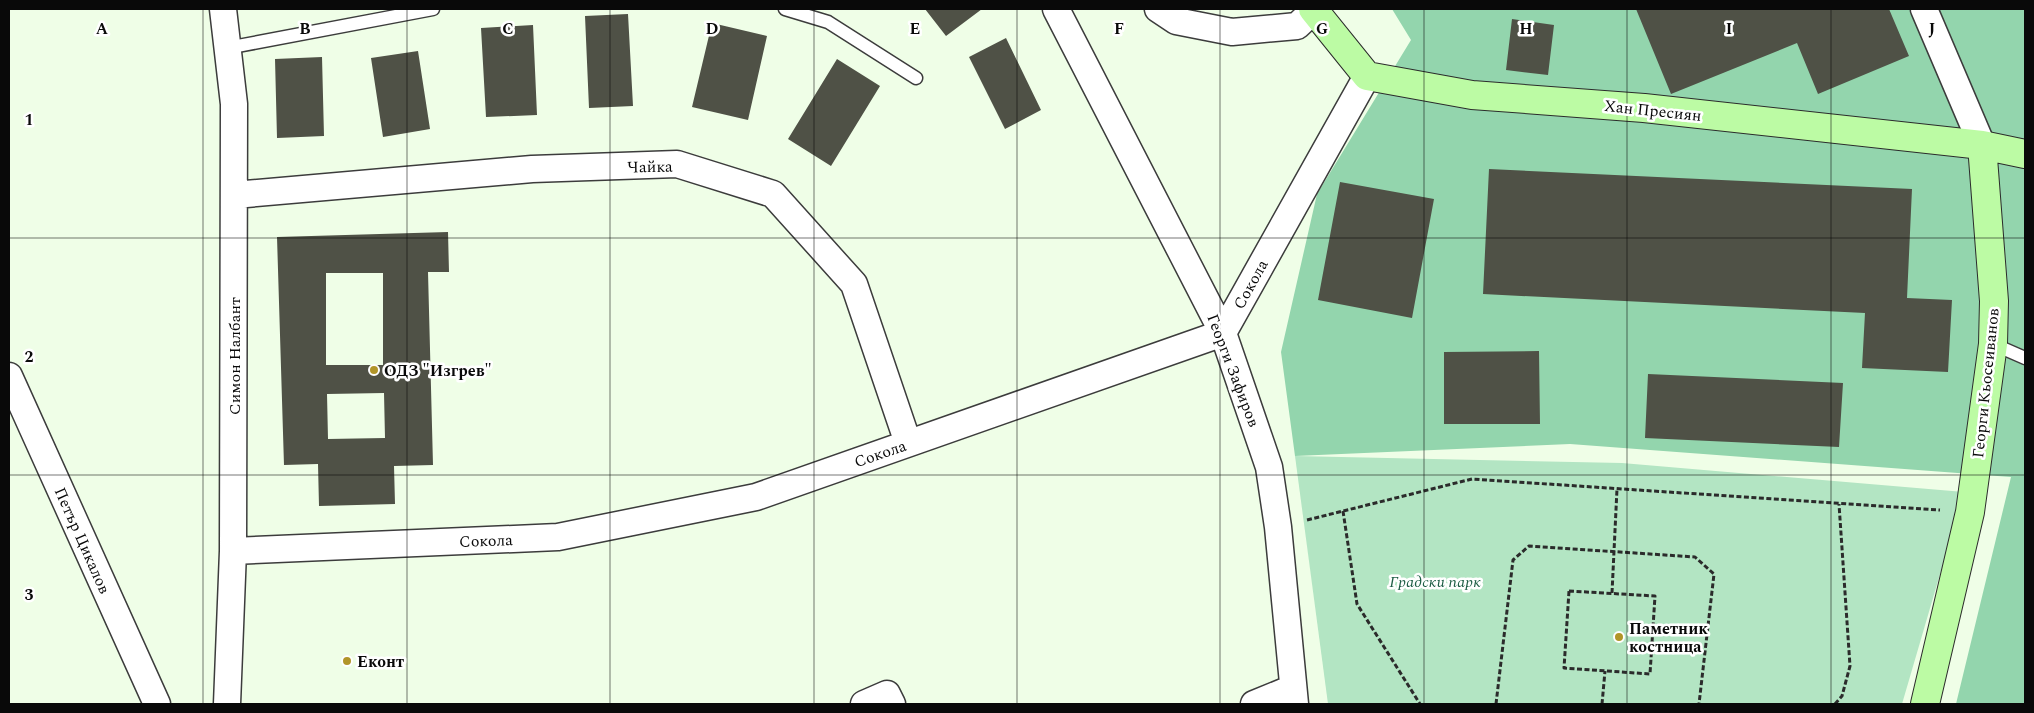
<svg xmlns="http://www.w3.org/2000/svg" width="2034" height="713" viewBox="0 0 2034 713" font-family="Spectral,serif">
	<rect width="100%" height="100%" fill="#effee7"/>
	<path fill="#b3e5c3" d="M 1295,456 L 1622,463 L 1964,492 L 1902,704 L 1328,704 Z"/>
	<path fill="#93d5ad" d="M 1392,9 L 2025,9 L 2025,704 L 1956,704 L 2011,477 L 1570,444 L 1295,456 L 1281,352 L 1317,194 L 1411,40 Z"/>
	<path fill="#4f5146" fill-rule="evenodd" d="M 925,9 L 982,9 L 946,36 Z
		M 1636,9 L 1889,9 L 1909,56 L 1818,94 L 1797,43 L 1671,94 Z
		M 628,14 L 633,106 L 589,108 L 585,16 Z
		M 1512,19 L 1554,25 L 1548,75 L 1506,70 Z
		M 712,23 L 767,36 L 748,120 L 692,107 Z
		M 533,25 L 537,115 L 486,117 L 481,28 Z
		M 1006,38 L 1041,110 L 1005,129 L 969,57 Z
		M 418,51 L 430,129 L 383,137 L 371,58 Z
		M 322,57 L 324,136 L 277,138 L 275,59 Z
		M 837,59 L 880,86 L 831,166 L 788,139 Z
		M 1489,169 L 1912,189 L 1907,298 L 1952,300 L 1948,372 L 1862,368 L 1865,313 L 1483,294 Z
		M 1340,182 L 1434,199 L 1412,318 L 1318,300 Z
		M 448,232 L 449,272 L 428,272 L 433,465 L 394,466 L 395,504 L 319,506 L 318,464 L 284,465 L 277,237 ZM 326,273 L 383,273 L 383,365 L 326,365 ZM 384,393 L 385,438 L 328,439 L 327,394 Z
		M 1539,351 L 1540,424 L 1444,424 L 1444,352 Z
		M 1648,374 L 1843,383 L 1839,447 L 1645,438 Z"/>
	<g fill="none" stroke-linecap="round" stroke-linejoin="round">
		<g stroke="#3c3c3c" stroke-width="15">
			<path id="lane" d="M 785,9 L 828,22 L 916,78
				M 227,48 L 433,9
				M 1993,344 L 2025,358"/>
		</g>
		<g stroke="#3c3c3c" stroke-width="29">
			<path id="street" d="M 223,9 L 234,104 L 233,551 L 227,704
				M 1056,9 L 1223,333 L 1269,467 L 1278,527 L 1295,704
				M 1158,9 L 1176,21 L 1232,32 L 1297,26 L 1314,10
				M 1924,9 L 1982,145
				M 234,195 L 532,169 L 677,164 L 773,194 L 854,284 L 908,443
				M 9,376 L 157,704
				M 233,551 L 558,537 L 756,497 L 1223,333 L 1367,76
				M 864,704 L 887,694 L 892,704
				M 1254,704 L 1293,688"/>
		</g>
		<g stroke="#2b2b2b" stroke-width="30">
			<path id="secondary" d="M 1313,9 L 1367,76 L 1472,95 L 1644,108 L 1982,145 L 2025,154
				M 1925,704 L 1970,512 L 1993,344 L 1994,301 L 1982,145"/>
		</g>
		<path stroke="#2b2b2b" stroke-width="3" stroke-dasharray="5 2.5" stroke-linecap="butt" d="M 1343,511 L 1357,604 L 1420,704
			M 1307,520 L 1472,479 L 1940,510
			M 1569,591 L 1655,596 L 1650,674 L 1564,668 Z
			M 1612,593 L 1617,489
			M 1496,704 L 1513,560 L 1529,546 L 1695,557 L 1714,574 L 1699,704
			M 1602,704 L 1605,671
			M 1835,704 L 1842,696 L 1850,666 L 1839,504"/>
		<use href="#lane" stroke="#fff" stroke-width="12"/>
		<use href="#street" stroke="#fff" stroke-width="26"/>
		<use href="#secondary" stroke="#bcfba4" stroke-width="28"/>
	</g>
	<path fill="none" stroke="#090909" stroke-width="1" stroke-opacity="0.55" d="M 203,9 L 203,704M 407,9 L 407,704M 610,9 L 610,704M 814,9 L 814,704M 1017,9 L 1017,704M 1220,9 L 1220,704M 1424,9 L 1424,704M 1627,9 L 1627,704M 1831,9 L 1831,704M 9,238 L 2025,238M 9,475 L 2025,475"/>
	<g fill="#b19529" stroke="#fff" stroke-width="2">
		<circle cx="374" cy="370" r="5"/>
		<circle cx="1619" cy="637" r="5"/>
		<circle cx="347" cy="661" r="5"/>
	</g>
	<g text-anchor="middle" stroke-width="5" stroke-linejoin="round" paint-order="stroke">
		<g font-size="16" fill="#090909" stroke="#fff">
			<text transform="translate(1653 110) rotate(6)" y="6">Хан Пресиян</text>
			<text transform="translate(650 166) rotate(-1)" y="6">Чайка</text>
			<text transform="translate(1250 284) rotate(-61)" y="6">Сокола</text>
			<text transform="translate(234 356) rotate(-90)" y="6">Симон Налбант</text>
			<text transform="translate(1234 370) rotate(69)" y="6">Георги Зафиров</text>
			<text transform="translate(1985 383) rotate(-84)" y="6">Георги Кьосеиванов</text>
			<text transform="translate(880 453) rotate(-19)" y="6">Сокола</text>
			<text transform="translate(83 540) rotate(66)" y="6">Петър Цикалов</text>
			<text transform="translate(486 540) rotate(-2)" y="6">Сокола</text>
		</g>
		<g font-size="16" font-weight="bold" fill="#090909" stroke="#fff" text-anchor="start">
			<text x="384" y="376">ОДЗ "Изгрев"</text>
			<text x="1629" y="634">Паметник<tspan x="1629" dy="18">костница</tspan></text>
			<text x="357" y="667">Еконт</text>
		</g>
		<g font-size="16" font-style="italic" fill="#1e5d45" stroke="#fff">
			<text x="1435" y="587">Градски парк</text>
		</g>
	</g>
	<g font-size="16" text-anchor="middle" font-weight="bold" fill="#090909" stroke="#fff" stroke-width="5" stroke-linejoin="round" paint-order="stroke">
		<text x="102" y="34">A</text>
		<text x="305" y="34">B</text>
		<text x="508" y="34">C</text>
		<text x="712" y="34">D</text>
		<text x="915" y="34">E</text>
		<text x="1119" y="34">F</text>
		<text x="1322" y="34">G</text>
		<text x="1526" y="34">H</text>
		<text x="1729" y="34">I</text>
		<text x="1932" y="34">J</text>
		<text x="29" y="125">1</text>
		<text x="29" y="362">2</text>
		<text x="29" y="600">3</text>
	</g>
	<rect width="2034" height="713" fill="none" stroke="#090909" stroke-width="20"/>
</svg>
